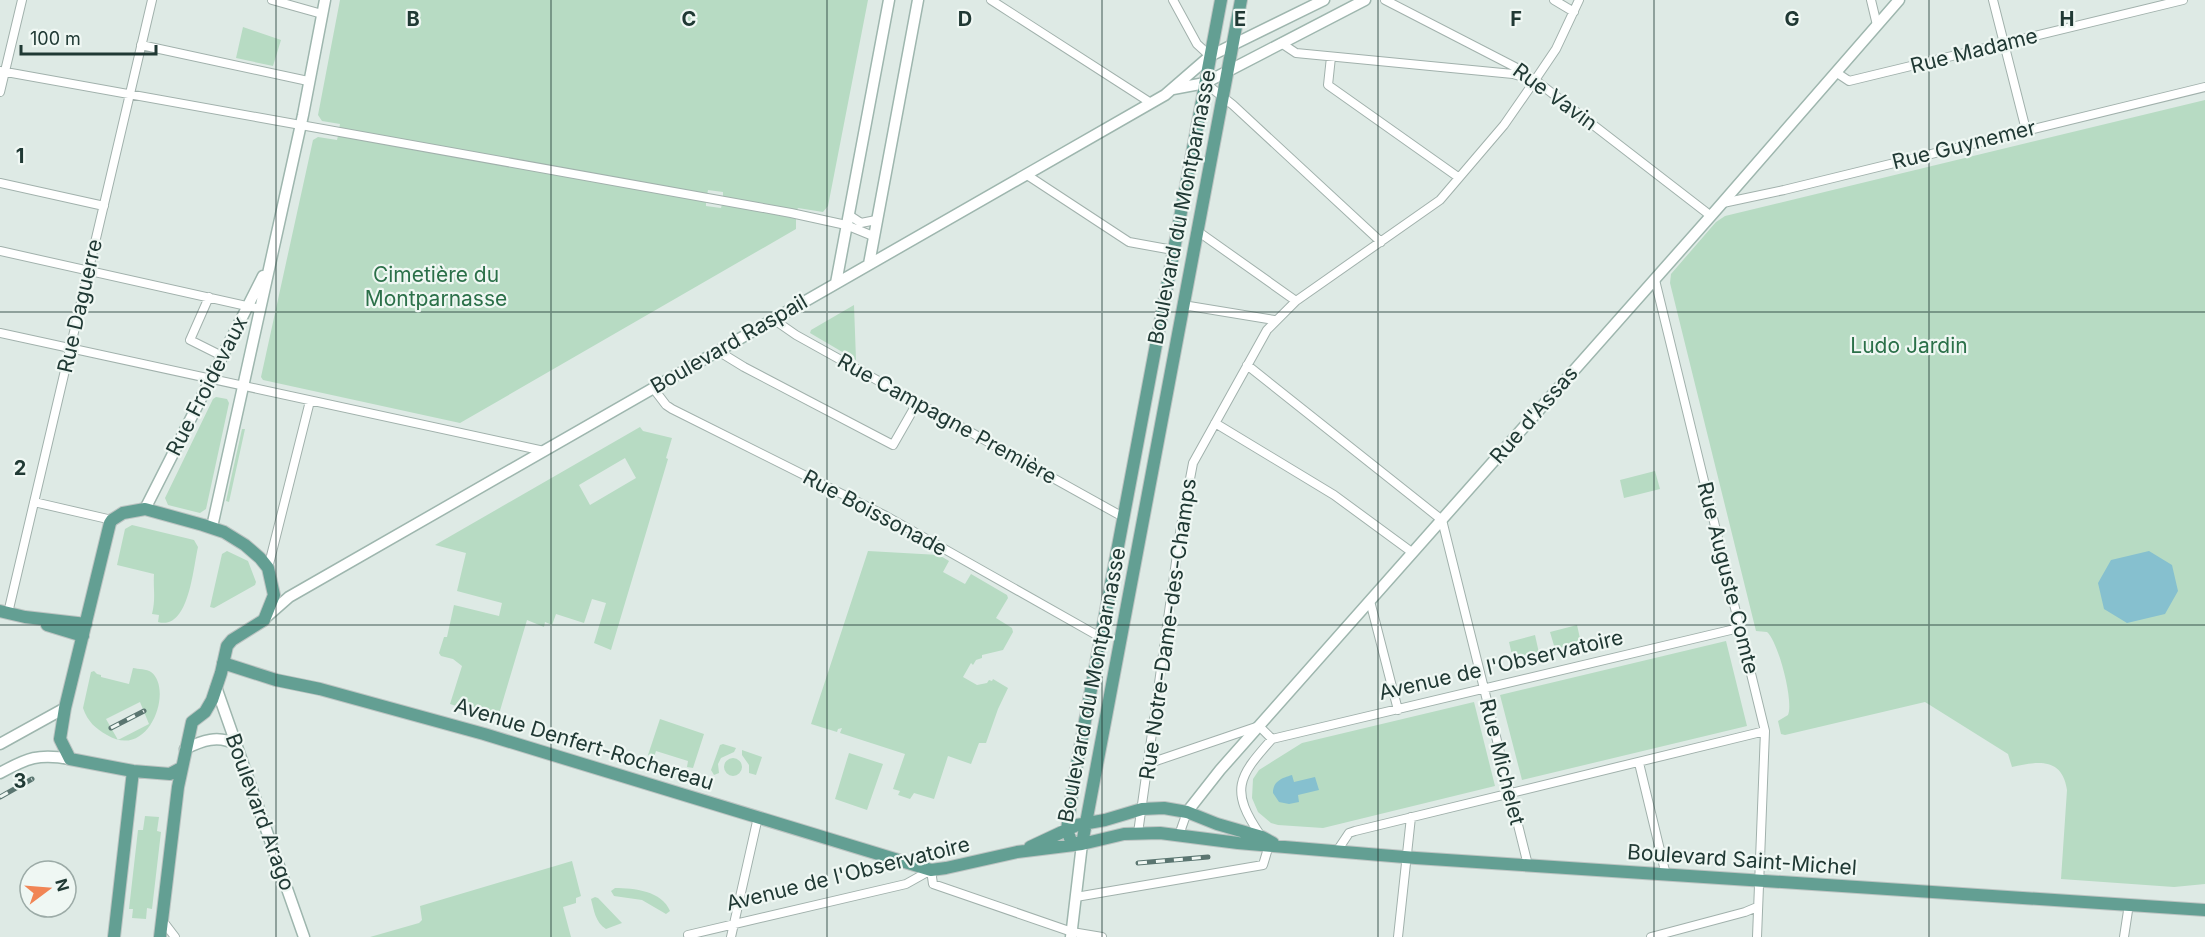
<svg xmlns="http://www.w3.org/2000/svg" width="2205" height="937" viewBox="0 0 2205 937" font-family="Inter,sans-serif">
	<rect width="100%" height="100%" fill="#deeae5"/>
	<path fill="#b7dbc3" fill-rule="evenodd" d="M 340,0 L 868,0 L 828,206 L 823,212 L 798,208 L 797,210 L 723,197 L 723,192 L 708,190 L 707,195 L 339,129 L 340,124 L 322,121 L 318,115 Z
		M 243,27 L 281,40 L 273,66 L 236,58 Z
		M 2205,100 L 2205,884 L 2174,887 L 2061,879 L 2067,790 C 2062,756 2036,762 2012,767 L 2008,754 L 1925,702 L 1785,735 L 1781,734 L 1778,721 L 1788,715 C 1794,701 1778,641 1767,632 L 1756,631 L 1670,283 L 1671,274 L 1716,222 L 1725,216 Z
		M 338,136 L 706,201 L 706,206 L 721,208 L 722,204 L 796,217 L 796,229 L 460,423 L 263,380 L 261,377 L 313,140 L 318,137 L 337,140 Z
		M 854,305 L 856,360 L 810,333 L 811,330 Z
		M 216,397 L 227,399 L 229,403 L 206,509 L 200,513 L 168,505 L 165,498 L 213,399 Z
		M 640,427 L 643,431 L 672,438 L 666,458 L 668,459 L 611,650 L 594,643 L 606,603 L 592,599 L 584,623 L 556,614 L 552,625 L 545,622 L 544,627 L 527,620 L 499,714 L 479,709 L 478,713 L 450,704 L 462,666 L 453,659 L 441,656 L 439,653 L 444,637 L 447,637 L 454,605 L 499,616 L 502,603 L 457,591 L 466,553 L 435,545 ZM 625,458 L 636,478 L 590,505 L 579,485 Z
		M 242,429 L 245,429 L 229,502 L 226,501 Z
		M 1655,471 L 1660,489 L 1624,498 L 1620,480 Z
		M 132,525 L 194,540 L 198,547 C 193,568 189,631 158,622 L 159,615 L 152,614 C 156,598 153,589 154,574 L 117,565 L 125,529 Z
		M 227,551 L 248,561 L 256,582 L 255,585 L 214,608 L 210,607 L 222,554 Z
		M 868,551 L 939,555 L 949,561 L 943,572 L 965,584 L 971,574 L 1007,595 L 1008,598 L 996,618 L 1012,628 L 1013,632 L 1003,650 L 982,655 L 982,658 L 976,660 L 973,665 L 971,663 L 963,677 L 977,685 L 987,683 L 989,680 L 992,681 L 993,679 L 1008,688 L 998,709 L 986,743 L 979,743 L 971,764 L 948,756 L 934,799 L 914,793 L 910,799 L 898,795 L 900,791 L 893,789 L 905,754 L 840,733 L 842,728 L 838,729 L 837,732 L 811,724 Z
		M 1577,625 L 1581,643 L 1555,649 L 1550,632 Z
		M 1535,635 L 1539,653 L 1513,659 L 1509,642 Z
		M 1726,641 L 1747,726 L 1522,780 L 1500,695 Z
		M 133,668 C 138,669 147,669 151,672 C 174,689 149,761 107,735 C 95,728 88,722 83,708 L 91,672 L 94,671 L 97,674 L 101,675 L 101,677 L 129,684 ZM 140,702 L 149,724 L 118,740 L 106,719 Z
		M 1474,702 L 1495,786 L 1323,828 L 1278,825 L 1271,823 L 1258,812 L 1252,798 L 1253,779 L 1259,770 L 1302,743 Z
		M 660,719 L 704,734 L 693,768 L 687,767 L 688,761 L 656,751 L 654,757 L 648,755 Z
		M 723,744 L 736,748 L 734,752 L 721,758 L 718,764 L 719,773 L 714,775 L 711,770 L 720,745 Z
		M 742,750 L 762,757 L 756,775 L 749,773 L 749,765 L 742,755 Z
		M 849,753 L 883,764 L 867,810 L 835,799 Z
		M724 767a9 9 0 1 1 18 0a9 9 0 1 1-18 0Z
		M 145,816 L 159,817 L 157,831 L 161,832 L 152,909 L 147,908 L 146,919 L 132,918 L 133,909 L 129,909 L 138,830 L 143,830 Z
		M 572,861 L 581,896 L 576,898 L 576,903 L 563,907 L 571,937 L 370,937 L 419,923 L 422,920 L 420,906 Z
		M 615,888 C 634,888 662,891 670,911 L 666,914 L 642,900 L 614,896 L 611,891 Z
		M 595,897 L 598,898 L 622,923 L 606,929 C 595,922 594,910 591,899 Z"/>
	<path fill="#86c0cf" d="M 2149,551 L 2172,565 L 2178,591 L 2165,614 L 2127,623 L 2104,609 L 2098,583 L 2111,560 Z
		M 1292,775 L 1294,782 L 1315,777 L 1319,790 L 1298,795 L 1299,802 L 1289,804 L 1279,802 L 1273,793 C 1273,781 1282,778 1292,775 Z"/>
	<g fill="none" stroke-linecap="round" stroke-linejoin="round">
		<g stroke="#a1b1ac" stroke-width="10">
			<path id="street" d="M 272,0 L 322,14
				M 991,0 L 1151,103
				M 1173,0 L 1197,44 L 1210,56
				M 1385,0 L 1515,67 L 1535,80 L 1711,216
				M 1554,0 L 1574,12
				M 1871,0 L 1877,25
				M 1993,0 L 2026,130
				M 1281,43 L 1296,53 L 1513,74 L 1530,79
				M 141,45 L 308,81
				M 1331,57 L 1328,85 L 1458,177
				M 0,71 L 791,213 L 846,225 L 873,236
				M 1837,73 L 1849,81 L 2183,0
				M 1205,83 L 1233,105 L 1381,242
				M 0,92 L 22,0
				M 1027,175 L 1129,242 L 1173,250
				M 0,183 L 104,206
				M 1723,203 L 1784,190 L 2205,87
				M 849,215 L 861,223 L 876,220
				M 1196,230 L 1296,301
				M 0,251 L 260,309
				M 1655,280 L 1765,731 L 1757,937
				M 209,297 L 190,340 L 222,356
				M 1183,305 L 1274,320
				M 773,319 L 796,335 L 1123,517
				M 0,333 L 544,451
				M 718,351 L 744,367 L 893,445 L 917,403
				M 1247,365 L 1442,520 L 1528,865
				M 653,388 L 666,405 L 672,409 L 886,516 L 1100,637
				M 1215,423 L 1334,495 L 1413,553
				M 34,502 L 112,520
				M 268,568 L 310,401
				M 1370,601 L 1398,710
				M 8,613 L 152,0
				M 1639,763 L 1666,875
				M 1147,764 L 1259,726 L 1272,739
				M 1138,833 L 1181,526 L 1193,463 L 1267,330 L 1296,301 L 1440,200 L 1504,125 L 1529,89 L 1556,49 L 1579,0
				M 1179,835 L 1187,812
				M 1261,836 C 1229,790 1238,777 1272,739 L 1739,628
				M 1337,851 L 1349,833 L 1355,831 L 1765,731
				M 1076,897 L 1263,865 L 1269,845
				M 162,920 L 175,937
				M 688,935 L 906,884 L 931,870 L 933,884 L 1072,932 L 1102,937
				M 731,937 L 758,817
				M 1398,937 L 1411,817
				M 1651,937 L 1745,912 L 1757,907
				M 2124,937 L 2129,904"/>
		</g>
		<g stroke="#9eb6ae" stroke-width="13">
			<path id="secondary" d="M 1173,89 L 1205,83 L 1365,0
				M 869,264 L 918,0
				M 836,283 L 889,0
				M 145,509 L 263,276
				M 212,527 L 303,115 L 325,0
				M 264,619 L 289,597 L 1165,95 L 1210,56 L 1324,0
				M 216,687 L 304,937
				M 0,744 L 65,708
				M 185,749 C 201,741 219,734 236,745
				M 0,773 C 27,758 39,753 70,759
				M 1187,812 L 1220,770 L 1717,209 L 1899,0
				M 1071,937 L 1082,844"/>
		</g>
		<g stroke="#bcc4c2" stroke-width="14">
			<path id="primary" d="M 0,611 L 25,617 L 86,624
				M 47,625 L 83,636
				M 223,663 L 276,680 L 320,689 L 484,734 L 931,870 L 946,868 L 1017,852 L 1082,844 L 1124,834 L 1160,833 L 1238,843 L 1416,858 L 2205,910
				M 1082,844 L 1071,841 L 1067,830 L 1073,785 L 1221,0
				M 1082,844 L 1241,0
				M 1030,847 L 1077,825 L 1105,820 L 1142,809 L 1164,808 L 1187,812 L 1217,824 L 1262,837 L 1273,843
				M 114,937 L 133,771
				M 160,937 L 178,787 L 192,722 L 205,712 L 212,700 L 221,673 L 227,646 L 232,640 L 264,620 L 274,595 L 268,568 L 260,558 L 245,545 L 224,532 L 203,525 L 145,509 L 123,513 L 112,520 L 110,523 L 65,708 L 60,739 L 70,759 L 133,771 L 170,774 L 181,768"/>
		</g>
		<use href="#street" stroke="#fff" stroke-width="8"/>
		<use href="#secondary" stroke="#fff" stroke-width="10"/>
		<use href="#primary" stroke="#639f93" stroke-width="12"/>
		<g stroke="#5a7570" stroke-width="5">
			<path id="rail" d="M 111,728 L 144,711
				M 0,797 L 32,779
				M 1138,863 L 1208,857"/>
		</g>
		<use href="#rail" stroke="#eff7f3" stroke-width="3" stroke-dasharray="9" stroke-linecap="butt"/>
	</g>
	<path fill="none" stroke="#203934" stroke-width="1.5" stroke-opacity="0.55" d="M 276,0 L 276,937M 551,0 L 551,937M 827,0 L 827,937M 1102,0 L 1102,937M 1378,0 L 1378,937M 1654,0 L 1654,937M 1929,0 L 1929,937M 0,312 L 2205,312M 0,625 L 2205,625"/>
	<g text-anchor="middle" stroke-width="4.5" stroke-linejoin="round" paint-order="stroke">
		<g font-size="21" fill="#203934" stroke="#eff7f3">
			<text transform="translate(1974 51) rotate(-14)" y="7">Rue Madame</text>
			<text transform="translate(1555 97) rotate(36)" y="7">Rue Vavin</text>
			<text transform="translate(1964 145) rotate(-14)" y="7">Rue Guynemer</text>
			<text transform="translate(1182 207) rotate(-79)" y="7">Boulevard du Montparnasse</text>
			<text transform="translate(80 306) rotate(-77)" y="7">Rue Daguerre</text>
			<text transform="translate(729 344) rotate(-30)" y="7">Boulevard Raspail</text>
			<text transform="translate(207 386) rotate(-63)" y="7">Rue Froidevaux</text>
			<text transform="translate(1534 415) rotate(-49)" y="7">Rue d'Assas</text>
			<text transform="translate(947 419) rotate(29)" y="7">Rue Campagne Première</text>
			<text transform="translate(875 513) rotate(28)" y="7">Rue Boissonade</text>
			<text transform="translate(1728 578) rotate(76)" y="7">Rue Auguste Comte</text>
			<text transform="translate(1168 629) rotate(-82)" y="7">Rue Notre-Dame-des-Champs</text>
			<text transform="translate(1501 665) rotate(-13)" y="7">Avenue de l'Observatoire</text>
			<text transform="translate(1092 685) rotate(-79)" y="7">Boulevard du Montparnasse</text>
			<text transform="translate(584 744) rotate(17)" y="7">Avenue Denfert-Rochereau</text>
			<text transform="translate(1502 762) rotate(76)" y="7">Rue Michelet</text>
			<text transform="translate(260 812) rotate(70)" y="7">Boulevard Arago</text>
			<text transform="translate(1742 860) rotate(4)" y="7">Boulevard Saint-Michel</text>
			<text transform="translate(848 874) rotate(-14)" y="7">Avenue de l'Observatoire</text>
		</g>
		<g font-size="21" fill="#2b7049" stroke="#eff7f3">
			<text x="436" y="282">Cimetière du<tspan x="436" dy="24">Montparnasse</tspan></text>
			<text x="1909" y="353">Ludo Jardin</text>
		</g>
	</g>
	<g font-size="20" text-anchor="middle" font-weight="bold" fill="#203934" stroke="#eff7f3" stroke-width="4.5" stroke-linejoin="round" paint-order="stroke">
		<text x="413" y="26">B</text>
		<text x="689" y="26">C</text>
		<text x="965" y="26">D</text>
		<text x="1240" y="26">E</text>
		<text x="1516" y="26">F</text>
		<text x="1792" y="26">G</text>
		<text x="2067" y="26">H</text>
		<text x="20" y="163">1</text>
		<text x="20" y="475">2</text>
		<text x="20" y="788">3</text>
	</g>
	<g transform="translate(48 889) rotate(74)"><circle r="28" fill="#eff7f3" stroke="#9caba7" stroke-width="1.5"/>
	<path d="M0-4.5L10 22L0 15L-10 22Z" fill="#f18555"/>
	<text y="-9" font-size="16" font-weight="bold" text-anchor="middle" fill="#203934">N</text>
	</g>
	<path d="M21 45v9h135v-9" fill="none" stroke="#203934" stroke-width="3"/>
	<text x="30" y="45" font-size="18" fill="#203934" stroke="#eff7f3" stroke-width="4.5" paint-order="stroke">100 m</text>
</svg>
